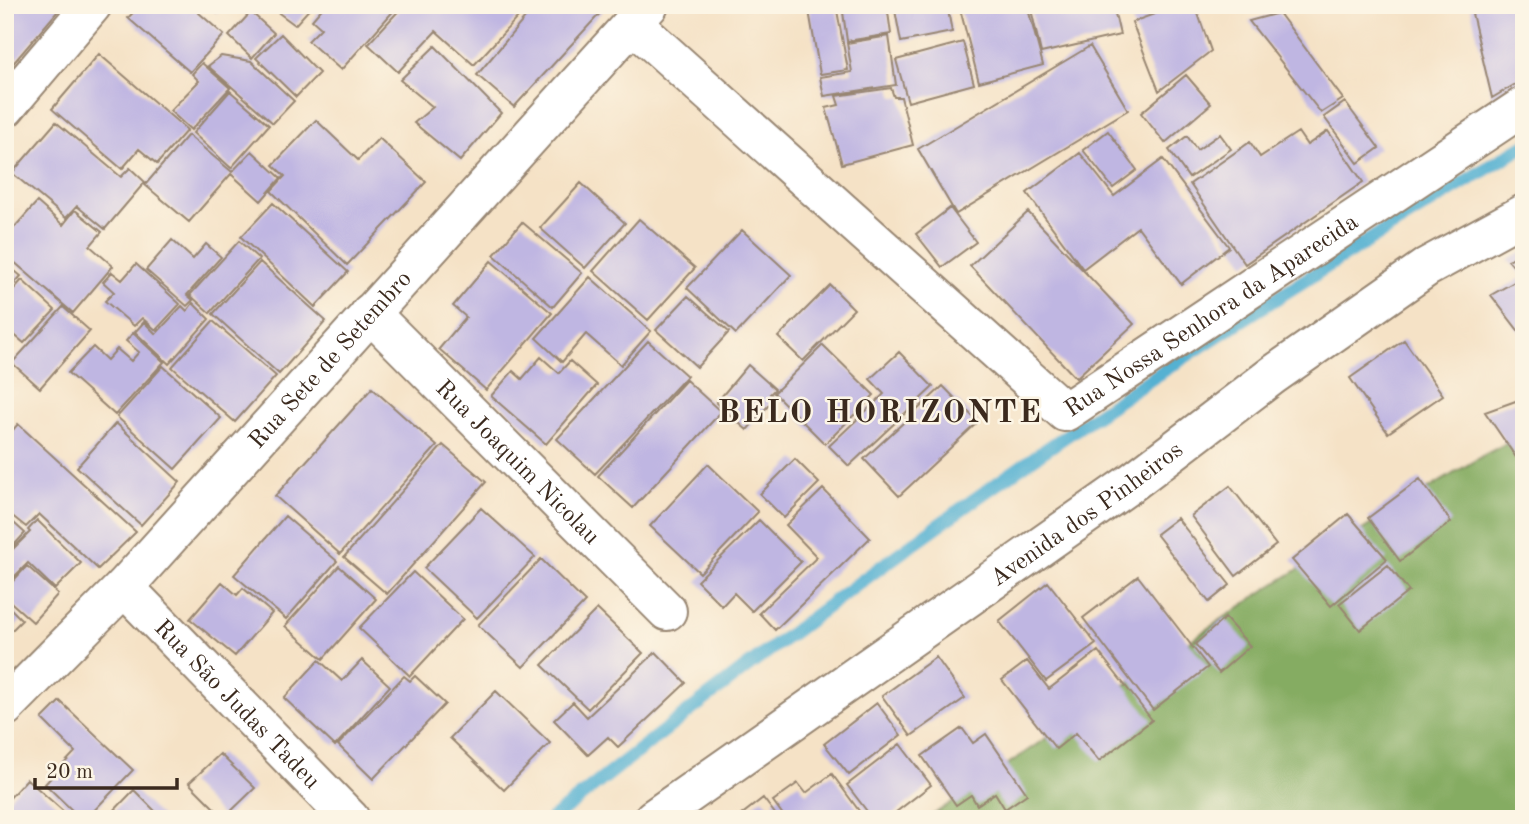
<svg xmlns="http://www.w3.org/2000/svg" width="1529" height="824" viewBox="0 0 1529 824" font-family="'Old Standard TT',serif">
	<rect width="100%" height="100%" fill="#fcf5e5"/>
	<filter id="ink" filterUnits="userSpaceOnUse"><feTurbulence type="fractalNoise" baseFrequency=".0143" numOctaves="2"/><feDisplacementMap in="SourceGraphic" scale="14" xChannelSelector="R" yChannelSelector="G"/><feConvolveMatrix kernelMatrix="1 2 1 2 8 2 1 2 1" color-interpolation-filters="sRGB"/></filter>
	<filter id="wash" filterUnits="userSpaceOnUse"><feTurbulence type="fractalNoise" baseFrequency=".00686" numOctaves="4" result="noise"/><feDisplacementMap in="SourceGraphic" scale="28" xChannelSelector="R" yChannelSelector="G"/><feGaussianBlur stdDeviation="1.57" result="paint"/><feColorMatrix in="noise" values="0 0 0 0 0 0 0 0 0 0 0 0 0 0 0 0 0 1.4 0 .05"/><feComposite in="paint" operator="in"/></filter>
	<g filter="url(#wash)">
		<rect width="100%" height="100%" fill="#f5e2c6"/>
		<path fill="#85ac62" stroke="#606b40" stroke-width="2" d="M 1524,434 L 1524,819 L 927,819 L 1268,588 L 1482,456 Z"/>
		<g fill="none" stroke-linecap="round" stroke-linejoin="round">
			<path stroke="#54b1d2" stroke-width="14" d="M 552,819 C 739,670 931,525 1131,392 C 1259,307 1391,226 1524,146"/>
		</g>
		<g id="blocks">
			<path fill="#bfb6e2" d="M 5,5 L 63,5 L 5,73 Z
				M 140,5 L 190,5 L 224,35 L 190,72 L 128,18 Z
				M 207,5 L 223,5 L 217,13 Z
				M 268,5 L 313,5 L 295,25 Z
				M 325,5 L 395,5 L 397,7 L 341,70 L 308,41 L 321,28 L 312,20 Z
				M 404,5 L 529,5 L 474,65 L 436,31 L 398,72 L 368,44 Z
				M 536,5 L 600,5 L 604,9 L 514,107 L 477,75 Z
				M 808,5 L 836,5 L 848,70 L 820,74 Z
				M 842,5 L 887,5 L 891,34 L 847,41 Z
				M 894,5 L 947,5 L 952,32 L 901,42 Z
				M 959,5 L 1027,5 L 1043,65 L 979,82 Z
				M 1030,5 L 1113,5 L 1120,35 L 1041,53 Z
				M 1167,5 L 1195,5 L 1211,51 L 1159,91 L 1132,22 L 1168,9 Z
				M 1274,5 L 1291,5 L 1291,6 L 1275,11 Z
				M 1470,5 L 1524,5 L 1524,79 L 1492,98 Z
				M 251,12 L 274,33 L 252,58 L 229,36 Z
				M 1279,13 L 1343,99 L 1321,113 L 1249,21 Z
				M 281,34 L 319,73 L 296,97 L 256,58 Z
				M 889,36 L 896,85 L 824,96 L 820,77 L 852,72 L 847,43 Z
				M 963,42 L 974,84 L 908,102 L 896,60 Z
				M 435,46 L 501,113 L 460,161 L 414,123 L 433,107 L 400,80 Z
				M 1090,46 L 1128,110 L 956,214 L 918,149 Z
				M 99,54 L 187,130 L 157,164 L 139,149 L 122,169 L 52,109 Z
				M 221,56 L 251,61 L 294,101 L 273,123 L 208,66 Z
				M 202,63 L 230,88 L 191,130 L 170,111 L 199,81 L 192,74 Z
				M 1186,75 L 1211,104 L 1165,143 L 1141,113 Z
				M 891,88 L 894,97 L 901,97 L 913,145 L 842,164 L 826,108 L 839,105 L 836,96 Z
				M 230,91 L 269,125 L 231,168 L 193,133 Z
				M 1345,102 L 1379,148 L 1358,163 L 1324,117 Z
				M 316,120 L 358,160 L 379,138 L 426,182 L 347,265 L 271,191 L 285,176 L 273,165 Z
				M 56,122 L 121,177 L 130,168 L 145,182 L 105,229 L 77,206 L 66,218 L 12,173 Z
				M 1108,131 L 1137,170 L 1113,188 L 1083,150 Z
				M 1328,131 L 1363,182 L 1245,264 L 1190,184 L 1250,142 L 1260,157 L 1298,132 L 1307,145 Z
				M 1220,134 L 1231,149 L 1189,178 L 1169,150 L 1187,136 L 1197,150 Z
				M 188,135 L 232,172 L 252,151 L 281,178 L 261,201 L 231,174 L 189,222 L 145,185 Z
				M 1080,153 L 1114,196 L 1163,159 L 1229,247 L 1181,284 L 1138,227 L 1083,269 L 1027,193 Z
				M 581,183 L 625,223 L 585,268 L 540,228 Z
				M 37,202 L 63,225 L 75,210 L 102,232 L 90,246 L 113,266 L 73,313 L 5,254 L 5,238 Z
				M 273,203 L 348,272 L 315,307 L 241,237 Z
				M 950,208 L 976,242 L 942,267 L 916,234 Z
				M 1028,212 L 1134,324 L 1076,378 L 970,266 Z
				M 639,219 L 695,268 L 648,320 L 593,271 Z
				M 522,222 L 582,273 L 553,307 L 494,255 Z
				M 742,230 L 791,275 L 736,334 L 687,288 Z
				M 172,240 L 193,259 L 206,244 L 221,257 L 187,295 L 193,300 L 187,306 L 146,270 Z
				M 239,241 L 259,259 L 210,313 L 190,295 Z
				M 1524,252 L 1524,338 L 1491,295 L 1523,277 L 1508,260 Z
				M 491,261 L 552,313 L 486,390 L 439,349 L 466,317 L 453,306 Z
				M 260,262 L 326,321 L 279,374 L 213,314 Z
				M 5,263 L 21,276 L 5,294 Z
				M 136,264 L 180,304 L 156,330 L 142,318 L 134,326 L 105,301 L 114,292 L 103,282 L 112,272 L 122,280 Z
				M 590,277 L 651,331 L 621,365 L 586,334 L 562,362 L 536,338 Z
				M 22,280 L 55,310 L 24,343 L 5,327 L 5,299 Z
				M 830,285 L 854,309 L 803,361 L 778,337 Z
				M 688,296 L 729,332 L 697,367 L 656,330 Z
				M 193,303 L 209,319 L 169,364 L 135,332 L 144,322 L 156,334 L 182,306 L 187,311 Z
				M 63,307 L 90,331 L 40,388 L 12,363 Z
				M 213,321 L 276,376 L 235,422 L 172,367 Z
				M 133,333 L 164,362 L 115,415 L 68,373 L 93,347 L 107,360 L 117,349 L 131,361 L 139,352 L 126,341 Z
				M 1404,340 L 1443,395 L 1388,433 L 1350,378 Z
				M 648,341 L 687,376 L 595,474 L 557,439 Z
				M 823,345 L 874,395 L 825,444 L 774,393 Z
				M 5,351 L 12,358 L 5,365 Z
				M 899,352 L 933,387 L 849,466 L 829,446 L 884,394 L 870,379 Z
				M 541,357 L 559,373 L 570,361 L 597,385 L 546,444 L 491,396 L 513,371 L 522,379 Z
				M 748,365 L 775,389 L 770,394 L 775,398 L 747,430 L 716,403 Z
				M 163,366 L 221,418 L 175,469 L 117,417 Z
				M 686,380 L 721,412 L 633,508 L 598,476 Z
				M 943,386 L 978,422 L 899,496 L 864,459 Z
				M 372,388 L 437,446 L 340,554 L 275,496 Z
				M 1524,398 L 1524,469 L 1485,412 Z
				M 116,423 L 180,482 L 141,525 L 77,467 Z
				M 18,424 L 136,532 L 98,569 L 39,514 L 26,527 L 5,510 L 5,439 Z
				M 443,445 L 486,482 L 387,594 L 344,557 Z
				M 795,459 L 819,483 L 784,518 L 760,494 Z
				M 708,464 L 758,512 L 700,573 L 650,526 Z
				M 1420,479 L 1451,522 L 1400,561 L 1368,518 Z
				M 1230,486 L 1276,545 L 1236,576 L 1191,516 Z
				M 823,489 L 870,538 L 775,630 L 759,613 L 817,557 L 786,525 Z
				M 481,508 L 535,557 L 477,618 L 424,568 Z
				M 1348,514 L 1387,559 L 1331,606 L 1292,560 Z
				M 5,515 L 25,533 L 5,555 Z
				M 285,516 L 337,561 L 286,619 L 234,575 Z
				M 1177,518 L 1230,585 L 1209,602 L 1156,534 Z
				M 37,520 L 81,563 L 55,589 L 28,563 L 13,578 L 5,570 L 5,557 L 30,532 L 28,530 Z
				M 759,520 L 801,562 L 752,611 L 734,593 L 722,606 L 697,581 Z
				M 541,559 L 585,602 L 523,667 L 478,625 Z
				M 1388,565 L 1409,591 L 1360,630 L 1339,604 Z
				M 27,566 L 58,594 L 33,622 L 5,597 L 5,574 L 13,581 Z
				M 339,566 L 376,599 L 323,659 L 285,626 Z
				M 413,572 L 463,619 L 410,676 L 359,628 Z
				M 1138,576 L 1208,667 L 1153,710 L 1083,618 Z
				M 222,582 L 237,595 L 243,588 L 272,613 L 235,656 L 190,619 Z
				M 1048,582 L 1096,644 L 1046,681 L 999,621 Z
				M 5,603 L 22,620 L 5,637 Z
				M 597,609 L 643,653 L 588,709 L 542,665 Z
				M 1225,618 L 1250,646 L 1219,673 L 1195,644 Z
				M 1098,651 L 1152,720 L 1099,761 L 1076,733 L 1056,749 L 1002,680 L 1027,661 L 1049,689 Z
				M 656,652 L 686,683 L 618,747 L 608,737 L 588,755 L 554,720 L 573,702 L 587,717 Z
				M 936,657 L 965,698 L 911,736 L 882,696 Z
				M 319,660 L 342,681 L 362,660 L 390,686 L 335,746 L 284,698 Z
				M 404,676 L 410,681 L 415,676 L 445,704 L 373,779 L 338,745 Z
				M 496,691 L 550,743 L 504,790 L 450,738 Z
				M 60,701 L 133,770 L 86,819 L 81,819 L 45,784 L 75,752 L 42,719 Z
				M 877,703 L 901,735 L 849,775 L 824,744 Z
				M 962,728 L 973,743 L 986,734 L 1027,794 L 1005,809 L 995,793 L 977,805 L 971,795 L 956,805 L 922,756 Z
				M 900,744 L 931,785 L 887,819 L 873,819 L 847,785 Z
				M 220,754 L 255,788 L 224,818 L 189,783 Z
				M 832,774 L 865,819 L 786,819 L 773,801 L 798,783 L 806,793 Z
				M 27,779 L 72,819 L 5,819 L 5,803 Z
				M 134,790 L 163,819 L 106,819 Z
				M 763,798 L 779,819 L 736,819 Z"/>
		</g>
	</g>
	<g filter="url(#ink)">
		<use href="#blocks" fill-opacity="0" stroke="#988672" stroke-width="2"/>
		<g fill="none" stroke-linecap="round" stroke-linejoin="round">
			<g stroke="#988672" stroke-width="42">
				<g id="street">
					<path id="s1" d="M 633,24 L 1065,412 L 1524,106"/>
					<path d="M 5,108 L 92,5"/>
					<path id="s2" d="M 370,313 L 667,611"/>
					<path id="s3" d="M 124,587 L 350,819"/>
					<path id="s4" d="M 5,707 L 124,587 L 649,5"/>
					<path id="s5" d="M 653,819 L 1131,483 L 1273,375 L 1427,267 L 1524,214"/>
				</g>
			</g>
			<use href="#street" stroke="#fff" stroke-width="38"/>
		</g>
	</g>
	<g text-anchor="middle" stroke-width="5" stroke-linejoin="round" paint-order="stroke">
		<g font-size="24" fill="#3b2a1e" stroke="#fcf5e5">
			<text dy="8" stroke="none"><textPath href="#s1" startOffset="756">Rua Nossa Senhora da Aparecida</textPath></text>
			<text dy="8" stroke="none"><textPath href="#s4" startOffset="476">Rua Sete de Setembro</textPath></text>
			<text dy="8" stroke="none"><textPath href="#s2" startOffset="210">Rua Joaquim Nicolau</textPath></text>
			<text dy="8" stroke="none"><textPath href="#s5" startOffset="530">Avenida dos Pinheiros</textPath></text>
			<text dy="8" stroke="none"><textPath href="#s3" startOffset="163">Rua São Judas Tadeu</textPath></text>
		</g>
		<g font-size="32" font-weight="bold" letter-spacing="2" fill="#3b2a1e" stroke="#fcf5e5">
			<text x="880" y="422">BELO HORIZONTE</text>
		</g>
	</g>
	<rect width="1529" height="824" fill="none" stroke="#fcf5e5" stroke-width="28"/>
	<path d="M35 778v10h142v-10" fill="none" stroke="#3b2a1e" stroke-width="3.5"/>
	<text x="46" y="778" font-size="21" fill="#3b2a1e" stroke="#fcf5e5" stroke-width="5" paint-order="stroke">20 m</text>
</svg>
